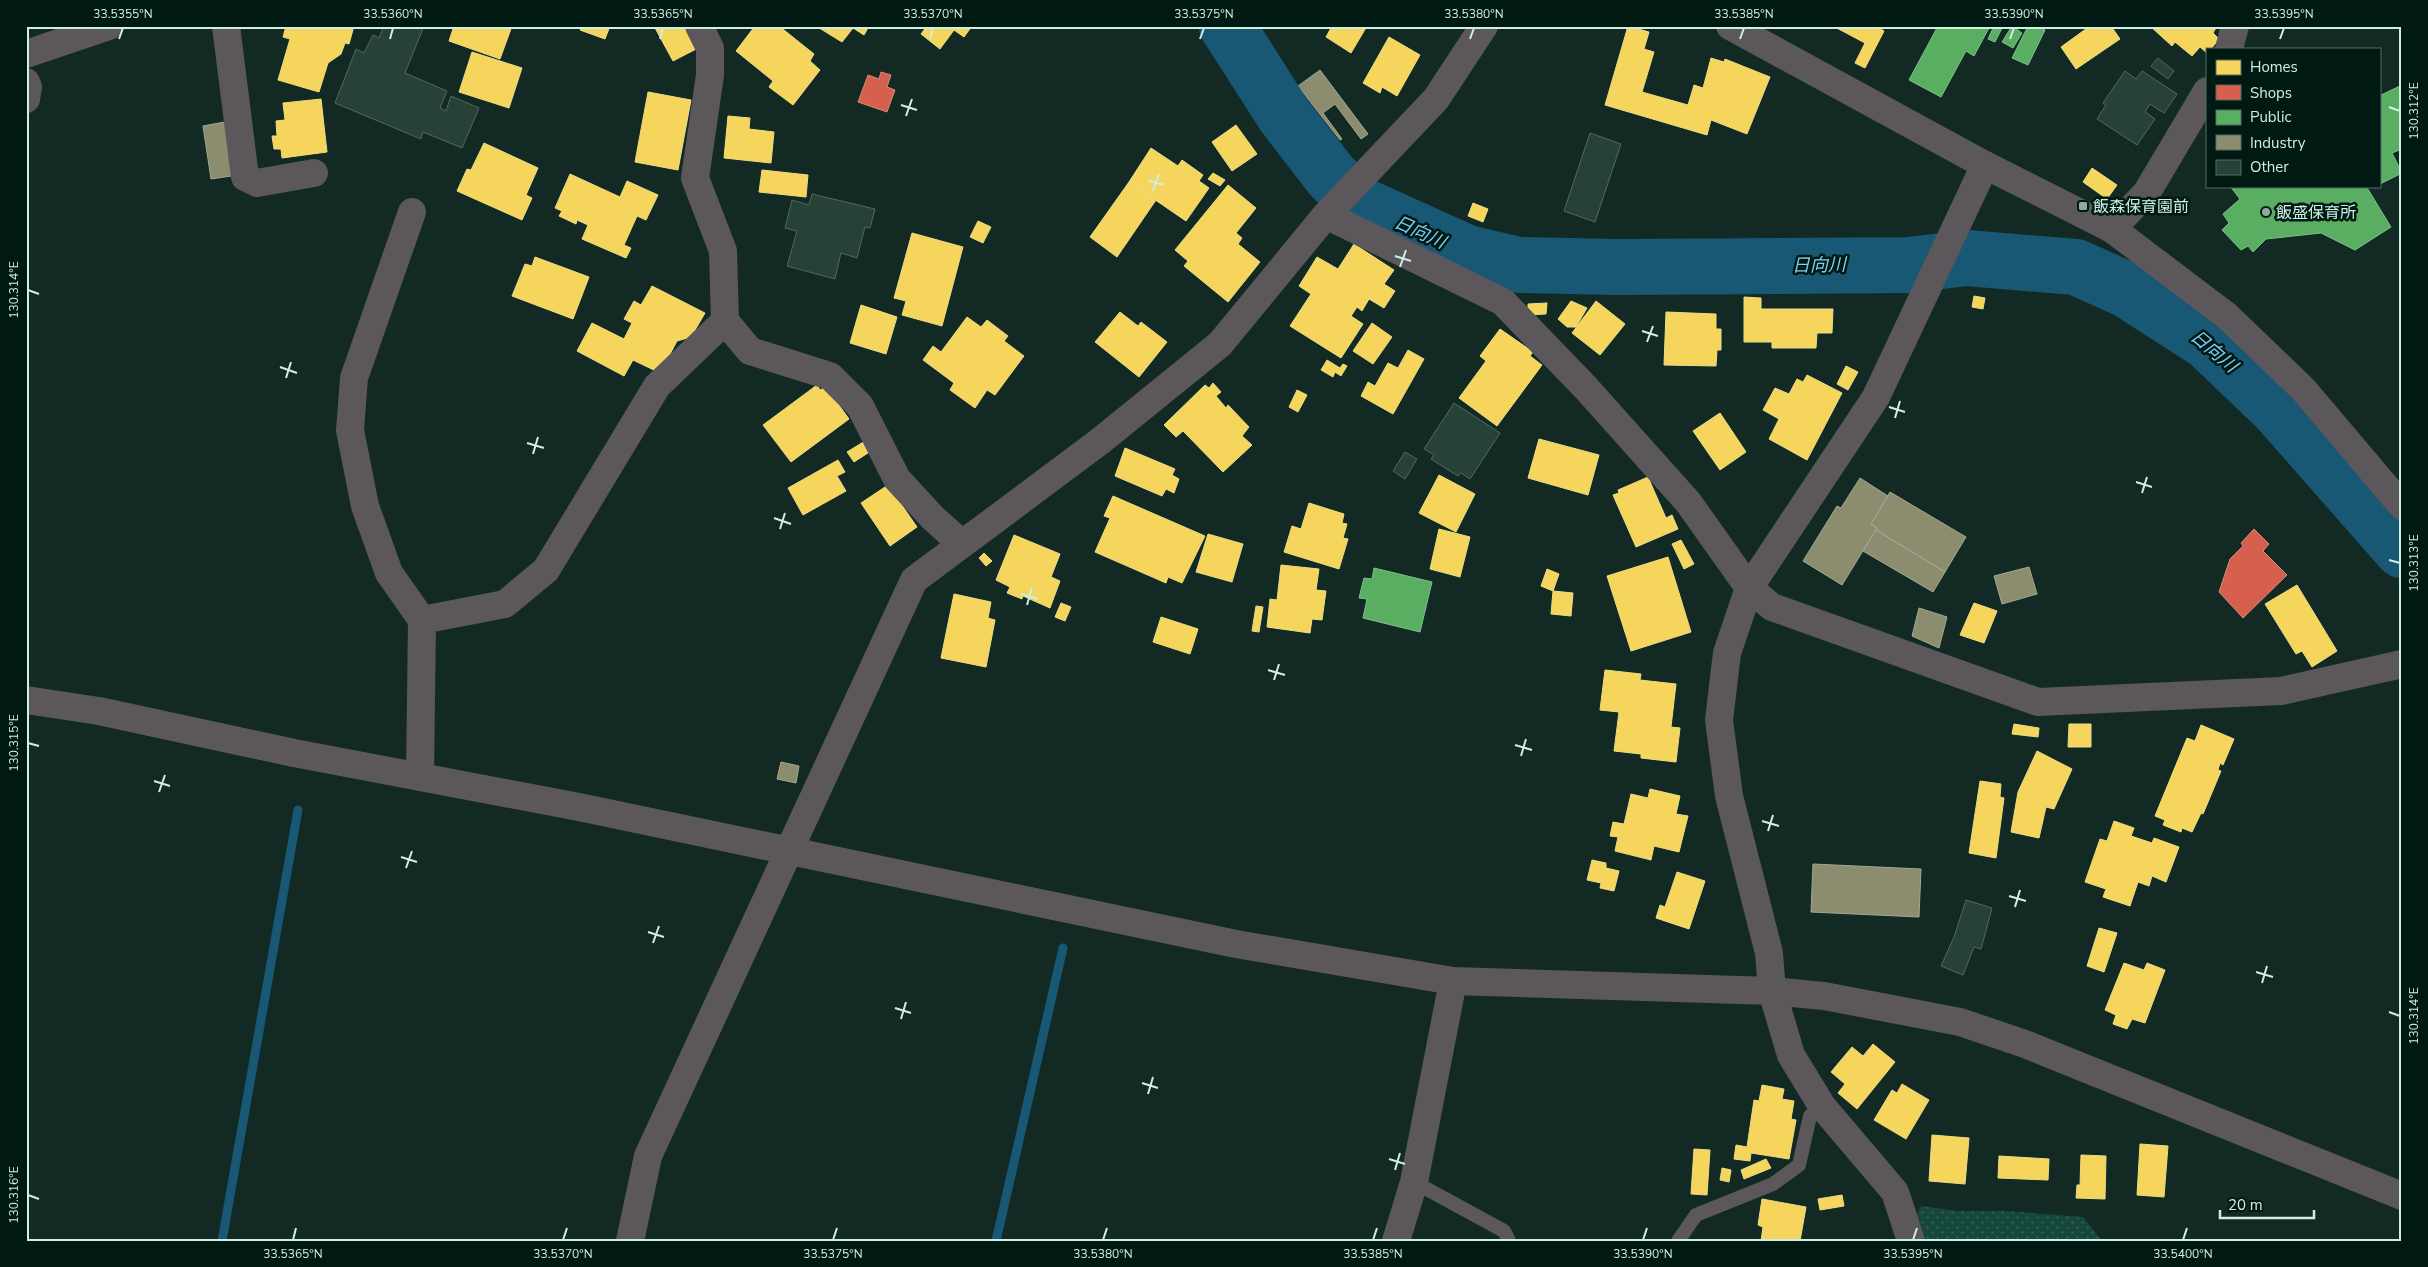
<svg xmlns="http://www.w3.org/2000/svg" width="2428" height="1267" viewBox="0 0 2428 1267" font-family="'Nunito Sans','Noto Sans JP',sans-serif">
	<defs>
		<pattern id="park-dots" width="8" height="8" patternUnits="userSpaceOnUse" patternTransform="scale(1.25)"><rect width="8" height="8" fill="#16473b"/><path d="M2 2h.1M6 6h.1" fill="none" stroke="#376257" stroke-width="1.8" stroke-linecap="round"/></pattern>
	</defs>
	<rect width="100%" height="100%" fill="#132a24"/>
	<path fill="url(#park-dots)" d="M 1921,1206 L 1958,1211 L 2008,1211 L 2083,1217 L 2102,1241 L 1926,1241 L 1917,1214 Z"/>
	<path fill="#f6d55c" stroke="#eadd85" d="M 286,26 L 354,26 L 349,44 L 345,43 L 341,54 L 328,63 L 319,92 L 278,80 L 290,39 L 283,37 Z
		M 454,26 L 512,26 L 500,59 L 449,41 Z
		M 582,26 L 610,26 L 605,39 L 580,30 Z
		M 654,26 L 694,26 L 704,45 L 673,61 Z
		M 755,26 L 779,26 L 814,54 L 810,61 L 820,70 L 793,105 L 769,87 L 773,81 L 736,51 Z
		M 816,26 L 869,26 L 864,35 L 853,28 L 842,42 Z
		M 927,26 L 972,26 L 964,37 L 954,30 L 940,49 L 921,34 Z
		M 1332,26 L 1367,26 L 1351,53 L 1326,37 Z
		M 1628,26 L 1649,32 L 1644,49 L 1654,52 L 1642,92 L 1688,105 L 1694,85 L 1703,88 L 1711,58 L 1724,62 L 1725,59 L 1770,77 L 1747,134 L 1711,120 L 1707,135 L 1605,105 Z
		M 1833,26 L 1882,26 L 1881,29 L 1884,31 L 1865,68 L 1855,63 L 1865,43 Z
		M 2090,26 L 2111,26 L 2120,39 L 2076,69 L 2061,47 Z
		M 2150,26 L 2217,26 L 2213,33 L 2219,39 L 2211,49 L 2207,49 L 2207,53 L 2200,47 L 2192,56 L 2175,42 L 2172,46 Z
		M 1389,37 L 1420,55 L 1397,96 L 1382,87 L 1380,93 L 1363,83 Z
		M 472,52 L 522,68 L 509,108 L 459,92 Z
		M 648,92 L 691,100 L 678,170 L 635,162 Z
		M 321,99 L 327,152 L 282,158 L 281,149 L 274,149 L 272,136 L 277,136 L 276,121 L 285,120 L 283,103 Z
		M 728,116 L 750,118 L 749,129 L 774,132 L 771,163 L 724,158 Z
		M 1236,125 L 1257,154 L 1232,171 L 1212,142 Z
		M 484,143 L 538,168 L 526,195 L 532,198 L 522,220 L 457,191 L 467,169 L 471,170 Z
		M 1151,148 L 1178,166 L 1182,160 L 1203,175 L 1199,181 L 1209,188 L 1186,221 L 1129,182 Z
		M 2092,168 L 2117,185 L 2107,199 L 2083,182 Z
		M 762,170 L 808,175 L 806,197 L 759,192 Z
		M 1213,173 L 1225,180 L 1220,186 L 1208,179 Z
		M 570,174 L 620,197 L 627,181 L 658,195 L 646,220 L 637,216 L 624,245 L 631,248 L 626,258 L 582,239 L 588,225 L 577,220 L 576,224 L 559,216 L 562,211 L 555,208 Z
		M 1129,182 L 1156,200 L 1117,257 L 1090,237 Z
		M 1228,185 L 1256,208 L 1236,233 L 1242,238 L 1238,244 L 1260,262 L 1228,302 L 1184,266 L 1188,261 L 1175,250 Z
		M 1473,203 L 1488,209 L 1483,222 L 1468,216 Z
		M 978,221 L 991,227 L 983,243 L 970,237 Z
		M 912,233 L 963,247 L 942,326 L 902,315 L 906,301 L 894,298 Z
		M 1354,244 L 1394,270 L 1384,284 L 1395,291 L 1384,308 L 1369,299 L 1362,311 L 1357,307 L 1351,316 L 1363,324 L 1341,358 L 1290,326 L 1311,294 L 1299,286 L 1317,257 L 1338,269 Z
		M 535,257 L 589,277 L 573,319 L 512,296 L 525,264 L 532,266 Z
		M 652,286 L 705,313 L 691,337 L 677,341 L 660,373 L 633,360 L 624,376 L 577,351 L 592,323 L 624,339 L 632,323 L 624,319 L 634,301 L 641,305 Z
		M 1974,296 L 1985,298 L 1983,309 L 1972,307 Z
		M 1744,297 L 1761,298 L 1761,309 L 1833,309 L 1832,333 L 1817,333 L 1816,348 L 1772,348 L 1772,342 L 1744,342 Z
		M 1571,301 L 1587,308 L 1576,327 L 1567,327 L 1558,319 Z
		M 1596,301 L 1625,324 L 1600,355 L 1572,333 Z
		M 1547,303 L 1546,314 L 1528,315 L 1528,304 Z
		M 861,305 L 897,317 L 886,354 L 850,343 Z
		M 1120,312 L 1138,326 L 1141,322 L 1167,342 L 1139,377 L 1095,342 Z
		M 1666,312 L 1716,314 L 1716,329 L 1721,329 L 1721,350 L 1717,350 L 1716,366 L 1664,365 Z
		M 967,317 L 981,327 L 987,320 L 1008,336 L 1004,341 L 1024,356 L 995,395 L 987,390 L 975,408 L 950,390 L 954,383 L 923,360 L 933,346 L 941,352 Z
		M 1372,323 L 1392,337 L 1373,364 L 1353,351 Z
		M 1500,329 L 1533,352 L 1530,356 L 1542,365 L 1497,426 L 1459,398 L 1486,361 L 1480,356 Z
		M 1408,350 L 1424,359 L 1393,414 L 1361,396 L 1368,382 L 1375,386 L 1388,363 L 1398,368 Z
		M 1327,360 L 1340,368 L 1343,364 L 1347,366 L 1341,376 L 1335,372 L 1333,377 L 1321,370 Z
		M 1846,366 L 1858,372 L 1848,390 L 1837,384 Z
		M 1807,375 L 1842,393 L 1807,460 L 1769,439 L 1779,419 L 1763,410 L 1775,388 L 1789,394 L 1797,379 L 1803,382 Z
		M 1213,383 L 1221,392 L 1216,396 L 1226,408 L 1228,405 L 1249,427 L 1242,436 L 1252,445 L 1223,472 L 1183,431 L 1176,437 L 1164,425 L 1205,385 L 1209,388 Z
		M 817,385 L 820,390 L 826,387 L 849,419 L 791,462 L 763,425 Z
		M 1297,390 L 1307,395 L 1298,412 L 1289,407 Z
		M 1720,413 L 1746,452 L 1720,470 L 1693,431 Z
		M 1539,439 L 1599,455 L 1588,495 L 1528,478 Z
		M 865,441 L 871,451 L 854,462 L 847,452 Z
		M 1125,448 L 1175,469 L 1172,475 L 1179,479 L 1174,493 L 1166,489 L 1162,496 L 1115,476 Z
		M 838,460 L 845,472 L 837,476 L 846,491 L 803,515 L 788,488 Z
		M 1439,475 L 1475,494 L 1456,532 L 1419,513 Z
		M 1648,477 L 1666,518 L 1672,515 L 1678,529 L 1636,547 L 1613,495 L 1619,493 L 1618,490 Z
		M 888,485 L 917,527 L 890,546 L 861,503 Z
		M 1113,496 L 1205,536 L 1182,583 L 1168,577 L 1166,583 L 1095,552 L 1110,518 L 1104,516 Z
		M 1309,503 L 1344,514 L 1342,523 L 1347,524 L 1343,538 L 1348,539 L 1339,569 L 1284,552 L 1292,526 L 1301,529 Z
		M 1439,529 L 1470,537 L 1460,577 L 1430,569 Z
		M 1208,534 L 1243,544 L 1232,582 L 1196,572 Z
		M 1014,535 L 1060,554 L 1051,577 L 1060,581 L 1050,608 L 1023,596 L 1022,599 L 1007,593 L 1010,587 L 996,580 Z
		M 1681,540 L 1694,564 L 1684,569 L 1672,544 Z
		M 984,553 L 992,561 L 986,566 L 979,558 Z
		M 1668,557 L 1691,632 L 1631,651 L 1607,576 Z
		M 1281,565 L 1319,569 L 1316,590 L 1326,591 L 1322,620 L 1312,619 L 1310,633 L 1267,627 L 1270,599 L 1277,600 Z
		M 1547,569 L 1559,574 L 1553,591 L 1541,586 Z
		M 2297,585 L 2337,651 L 2312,667 L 2302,651 L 2296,654 L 2265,604 Z
		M 1553,591 L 1573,593 L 1571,616 L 1551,614 Z
		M 954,594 L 991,602 L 988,618 L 995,620 L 986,667 L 941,658 Z
		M 1061,603 L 1071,607 L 1065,621 L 1055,617 Z
		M 1974,603 L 1997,611 L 1984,643 L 1960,635 Z
		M 1256,606 L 1263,607 L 1259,632 L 1252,631 Z
		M 1161,617 L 1198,629 L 1190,654 L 1153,642 Z
		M 1605,670 L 1641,674 L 1640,680 L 1676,684 L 1671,727 L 1680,728 L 1676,762 L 1641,758 L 1641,754 L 1614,751 L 1619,712 L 1600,710 Z
		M 2014,724 L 2039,728 L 2038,737 L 2012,734 Z
		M 2069,724 L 2091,724 L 2091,747 L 2068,747 Z
		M 2201,725 L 2234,739 L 2223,765 L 2220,763 L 2218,770 L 2221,771 L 2203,814 L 2201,813 L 2192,832 L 2182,828 L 2181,832 L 2163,825 L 2165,820 L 2155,816 L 2187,738 L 2195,741 Z
		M 2037,751 L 2072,769 L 2054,809 L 2046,807 L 2039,838 L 2011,832 L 2018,792 Z
		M 1980,781 L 2001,784 L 2000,797 L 2004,798 L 1996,858 L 1969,853 Z
		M 1650,789 L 1680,796 L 1676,814 L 1688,816 L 1679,852 L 1654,846 L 1651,860 L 1615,851 L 1618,837 L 1610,836 L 1613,822 L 1624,824 L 1631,794 L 1648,798 Z
		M 2114,821 L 2134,828 L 2131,836 L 2152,843 L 2154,838 L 2179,847 L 2166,882 L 2152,876 L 2149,886 L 2138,882 L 2130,906 L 2103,897 L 2106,889 L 2085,882 L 2100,839 L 2107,841 Z
		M 1592,860 L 1606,863 L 1606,868 L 1619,871 L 1614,891 L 1600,888 L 1601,883 L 1587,880 Z
		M 1677,872 L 1705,881 L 1689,929 L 1656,918 L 1660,905 L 1665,907 Z
		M 2099,928 L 2117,933 L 2104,972 L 2087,966 Z
		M 2124,963 L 2144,970 L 2147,963 L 2165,970 L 2145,1023 L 2132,1019 L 2127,1029 L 2113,1024 L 2116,1015 L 2105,1010 Z
		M 1873,1044 L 1895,1062 L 1857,1109 L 1838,1093 L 1845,1084 L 1831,1072 L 1852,1047 L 1863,1056 Z
		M 1902,1084 L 1929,1100 L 1906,1139 L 1874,1120 L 1892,1090 L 1897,1093 Z
		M 1762,1085 L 1784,1089 L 1782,1099 L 1794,1101 L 1791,1119 L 1796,1120 L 1789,1159 L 1751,1153 L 1750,1161 L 1734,1159 L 1736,1145 L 1747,1147 L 1754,1100 L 1759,1101 Z
		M 1932,1135 L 1969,1138 L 1965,1184 L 1929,1181 Z
		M 2140,1144 L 2168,1146 L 2164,1197 L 2137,1195 Z
		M 1694,1149 L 1710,1150 L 1707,1195 L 1691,1194 Z
		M 2081,1155 L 2106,1156 L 2105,1199 L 2076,1198 L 2077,1185 L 2080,1185 Z
		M 1999,1156 L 2049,1159 L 2048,1180 L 1998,1178 Z
		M 1766,1159 L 1771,1168 L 1744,1179 L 1741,1170 Z
		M 1722,1168 L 1731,1170 L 1729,1182 L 1720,1180 Z
		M 1842,1195 L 1844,1206 L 1820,1210 L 1818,1199 Z
		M 1762,1199 L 1806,1207 L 1800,1241 L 1761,1241 L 1763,1227 L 1758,1225 Z"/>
	<path fill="#d6604d" stroke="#d38b7b" d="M 881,72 L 891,75 L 887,87 L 895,90 L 887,112 L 858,102 L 868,75 L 879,79 Z
		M 2254,529 L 2269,544 L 2263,551 L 2287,575 L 2243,618 L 2219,592 L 2230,559 L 2243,546 L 2241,543 Z"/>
	<path fill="#5aae61" stroke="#7cc289" d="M 1938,26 L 1990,26 L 1974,56 L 1966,51 L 1941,97 L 1909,80 Z
		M 1994,26 L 2003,26 L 1995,42 L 1988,39 Z
		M 2012,26 L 2022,33 L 2013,48 L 2002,42 Z
		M 2028,26 L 2037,26 L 2045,30 L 2028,65 L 2012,58 Z
		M 2402,85 L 2402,149 L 2392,153 L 2402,173 L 2380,184 L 2379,96 Z
		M 2230,186 L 2366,186 L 2391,227 L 2355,250 L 2321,233 L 2266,239 L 2253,252 L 2248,246 L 2241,250 L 2222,230 L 2229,223 L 2223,214 L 2240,199 Z
		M 1374,568 L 1432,582 L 1420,632 L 1363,618 L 1367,599 L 1359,598 L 1364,578 L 1372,579 Z"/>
	<path fill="#8c8c6e" stroke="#a0aa92" d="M 1320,70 L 1368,134 L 1361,139 L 1335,104 L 1323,113 L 1342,139 L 1340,140 L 1298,86 Z
		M 230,121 L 238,175 L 211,179 L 203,126 Z
		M 1860,478 L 1888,496 L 1871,524 L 1877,528 L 1842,585 L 1803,561 L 1837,506 L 1841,508 Z
		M 1890,492 L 1966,537 L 1945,572 L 1876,530 L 1877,528 L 1871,524 Z
		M 1876,530 L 1945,572 L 1933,592 L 1863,551 Z
		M 2029,567 L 2037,594 L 2002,604 L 1994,576 Z
		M 1919,608 L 1947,617 L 1939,648 L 1912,636 Z
		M 781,762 L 799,766 L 796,783 L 777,779 Z
		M 1813,864 L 1921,869 L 1919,917 L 1811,912 Z"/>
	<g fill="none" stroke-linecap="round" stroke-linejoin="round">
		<path stroke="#185874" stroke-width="9" d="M 222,1241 L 298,810
			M 996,1241 L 1063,948"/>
		<path stroke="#185874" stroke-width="56" d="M 1227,26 L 1284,115 L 1331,176 L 1361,205 L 1467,253 L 1519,265 L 1617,267 L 1909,265 L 1967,258 L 2076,267 L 2127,290 L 2208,342 L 2277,408 L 2402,550"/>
	</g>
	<path fill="#264135" stroke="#53685e" d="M 384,26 L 424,26 L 405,73 L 447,91 L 440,108 L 446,111 L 451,96 L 479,108 L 462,148 L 423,132 L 421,139 L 335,103 L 356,49 L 364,53 L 373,35 L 379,38 Z
		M 2158,58 L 2174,71 L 2168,79 L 2151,66 Z
		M 2125,71 L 2136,79 L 2142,71 L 2177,94 L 2164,113 L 2150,104 L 2145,112 L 2155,119 L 2137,145 L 2097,119 L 2106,105 L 2103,103 Z
		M 1590,133 L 1621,144 L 1595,222 L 1564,211 Z
		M 812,194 L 875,209 L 870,228 L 865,227 L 857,258 L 841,253 L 835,279 L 787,266 L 797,231 L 785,228 L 792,200 L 809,205 Z
		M 1454,403 L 1500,433 L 1470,479 L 1461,473 L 1458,476 L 1431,459 L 1434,455 L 1424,449 Z
		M 1405,452 L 1417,459 L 1405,479 L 1393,471 Z
		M 1966,900 L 1992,908 L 1981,949 L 1974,947 L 1963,975 L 1941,966 L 1954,937 Z"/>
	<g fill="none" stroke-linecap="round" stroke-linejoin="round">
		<path stroke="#5b575a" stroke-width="14" d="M 1414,1182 L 1504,1231 L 1509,1241
			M 1678,1241 L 1696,1215 L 1773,1184 L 1799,1165 L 1810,1116 L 1822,1106"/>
		<path stroke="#5b575a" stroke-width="28" d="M 226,26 L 245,177 L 257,183 L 314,173
			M 699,26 L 710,48 L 710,75 L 695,178 L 723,251 L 725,321 L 750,351 L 830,376 L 860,406 L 897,479 L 933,518 L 962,544
			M 2229,49 L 2235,26
			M 26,82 L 28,87 L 26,99
			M 412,212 L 354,378 L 350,430 L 365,506 L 389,573 L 422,620 L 420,777
			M 1326,215 L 1503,302 L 1586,388 L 1688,502 L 1749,588 L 1772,607 L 2038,702 L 2281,691 L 2402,664
			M 2112,229 L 2147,192 L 2207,91
			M 422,620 L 505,604 L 546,570 L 657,386 L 725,321
			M 630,1241 L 648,1156 L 914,580 L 1099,442 L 1220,344 L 1326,215 L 1436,99 L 1484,26
			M 1396,1241 L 1414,1182 L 1453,981
			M 1911,1241 L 1895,1192 L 1822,1106 L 1791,1055 L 1772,991 L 1769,953 L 1729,796 L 1719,720 L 1727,653 L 1749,588 L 1876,397 L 1985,165"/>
		<path stroke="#5b575a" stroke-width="28" d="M 1730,26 L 1985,165 L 2112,229 L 2227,316 L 2303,389 L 2402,506
			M 26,54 L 109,26
			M 26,700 L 99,711 L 294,753 L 579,807 L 1236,944 L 1453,981 L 1772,991 L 1824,996 L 1960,1022 L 2025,1044 L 2402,1196"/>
	</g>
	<path fill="none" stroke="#cdf0e5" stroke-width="2" d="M 119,39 L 123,28M 390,39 L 393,28M 660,39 L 663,28M 930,39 L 933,28M 1200,39 L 1204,28M 1470,39 L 1474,28M 1740,39 L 1744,28M 2010,39 L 2014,28M 2280,39 L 2284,28M 901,105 L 917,110M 2389,107 L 2400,111M 906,116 L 912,99M 1148,180 L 1164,185M 1153,191 L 1159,174M 1395,256 L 1411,261M 1400,267 L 1406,250M 28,290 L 39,294M 1642,331 L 1658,336M 1647,342 L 1653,326M 280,367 L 297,373M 286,378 L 291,362M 1889,407 L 1905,412M 1895,418 L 1900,401M 527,443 L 544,448M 533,454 L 538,437M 2136,482 L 2152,487M 2142,493 L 2147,477M 774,518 L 791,524M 780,529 L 785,513M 2389,560 L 2400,563M 1021,594 L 1038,599M 1027,605 L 1032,588M 1268,670 L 1285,675M 1274,680 L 1279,664M 28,743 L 39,746M 1515,745 L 1532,750M 1521,756 L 1526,739M 154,781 L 170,786M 159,792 L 165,775M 1762,821 L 1779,826M 1768,831 L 1773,815M 401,857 L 417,862M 406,868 L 412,851M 2009,896 L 2026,901M 2015,907 L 2020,890M 648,932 L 664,937M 653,943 L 659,926M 2256,972 L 2273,977M 2262,983 L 2267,966M 895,1008 L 911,1013M 2389,1012 L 2400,1016M 901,1019 L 906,1002M 1142,1083 L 1158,1088M 1148,1094 L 1153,1077M 1389,1159 L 1405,1164M 1395,1170 L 1400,1153M 28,1195 L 39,1199M 293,1240 L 296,1228M 563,1240 L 567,1228M 833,1240 L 837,1228M 1103,1240 L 1107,1228M 1373,1240 L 1377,1228M 1643,1240 L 1647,1228M 1913,1240 L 1917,1228M 2183,1240 L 2187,1228"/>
	<g fill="#8caba1" stroke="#001912" stroke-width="2">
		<rect x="2078" y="201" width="10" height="10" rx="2.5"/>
		<circle cx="2266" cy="212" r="5"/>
	</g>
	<g text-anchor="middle" stroke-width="5" stroke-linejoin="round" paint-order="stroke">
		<g font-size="16" fill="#cdf0e5" stroke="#001912" text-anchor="start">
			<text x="2093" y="212">飯森保育園前</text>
			<text x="2276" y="218">飯盛保育所</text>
		</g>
		<g font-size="18" font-style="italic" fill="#7dcffb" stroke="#001912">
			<text transform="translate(1420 232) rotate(24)" y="6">日向川</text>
			<text transform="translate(1819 265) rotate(-1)" y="6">日向川</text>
			<text transform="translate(2214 351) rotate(40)" y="6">日向川</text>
		</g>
	</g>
	<rect width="2428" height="1267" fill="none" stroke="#001912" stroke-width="55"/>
	<rect x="2206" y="48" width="175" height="140" fill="#001912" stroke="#526f66"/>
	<rect x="2216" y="60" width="25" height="15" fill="#f6d55c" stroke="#526f66"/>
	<text x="2250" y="72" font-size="15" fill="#cdf0e5">Homes</text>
	<rect x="2216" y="85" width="25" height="15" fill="#d6604d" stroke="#526f66"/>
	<text x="2250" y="98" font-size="15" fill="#cdf0e5">Shops</text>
	<rect x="2216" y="110" width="25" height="15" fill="#5aae61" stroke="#526f66"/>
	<text x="2250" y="122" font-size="15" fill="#cdf0e5">Public</text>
	<rect x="2216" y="135" width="25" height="15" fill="#8c8c6e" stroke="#526f66"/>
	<text x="2250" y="148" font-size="15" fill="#cdf0e5">Industry</text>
	<rect x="2216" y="160" width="25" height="15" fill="#264135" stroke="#526f66"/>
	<text x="2250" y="172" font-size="15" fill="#cdf0e5">Other</text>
	<path d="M2220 1210v8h94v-8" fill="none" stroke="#cdf0e5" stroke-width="2.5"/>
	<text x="2228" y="1210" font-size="15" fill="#cdf0e5" stroke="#001912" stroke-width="4" paint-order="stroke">20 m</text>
	<rect x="28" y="28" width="2372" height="1212" fill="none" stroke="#cdf0e5" stroke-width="2"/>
	<g font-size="12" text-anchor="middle" fill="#cdf0e5">
		<text x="123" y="18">33.5355°N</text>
		<text x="393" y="18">33.5360°N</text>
		<text x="663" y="18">33.5365°N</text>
		<text x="933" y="18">33.5370°N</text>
		<text x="1204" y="18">33.5375°N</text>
		<text x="1474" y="18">33.5380°N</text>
		<text x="1744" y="18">33.5385°N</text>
		<text x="2014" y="18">33.5390°N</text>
		<text x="2284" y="18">33.5395°N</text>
		<text transform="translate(2414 111) rotate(-90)" y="4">130.312°E</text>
		<text transform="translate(14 290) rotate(-90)" y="4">130.314°E</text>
		<text transform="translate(2414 563) rotate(-90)" y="4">130.313°E</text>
		<text transform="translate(14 743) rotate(-90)" y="4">130.315°E</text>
		<text transform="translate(2414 1016) rotate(-90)" y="4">130.314°E</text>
		<text transform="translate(14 1195) rotate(-90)" y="4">130.316°E</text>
		<text x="293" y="1258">33.5365°N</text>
		<text x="563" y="1258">33.5370°N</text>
		<text x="833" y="1258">33.5375°N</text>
		<text x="1103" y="1258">33.5380°N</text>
		<text x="1373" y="1258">33.5385°N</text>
		<text x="1643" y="1258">33.5390°N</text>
		<text x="1913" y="1258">33.5395°N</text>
		<text x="2183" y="1258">33.5400°N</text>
	</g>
</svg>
